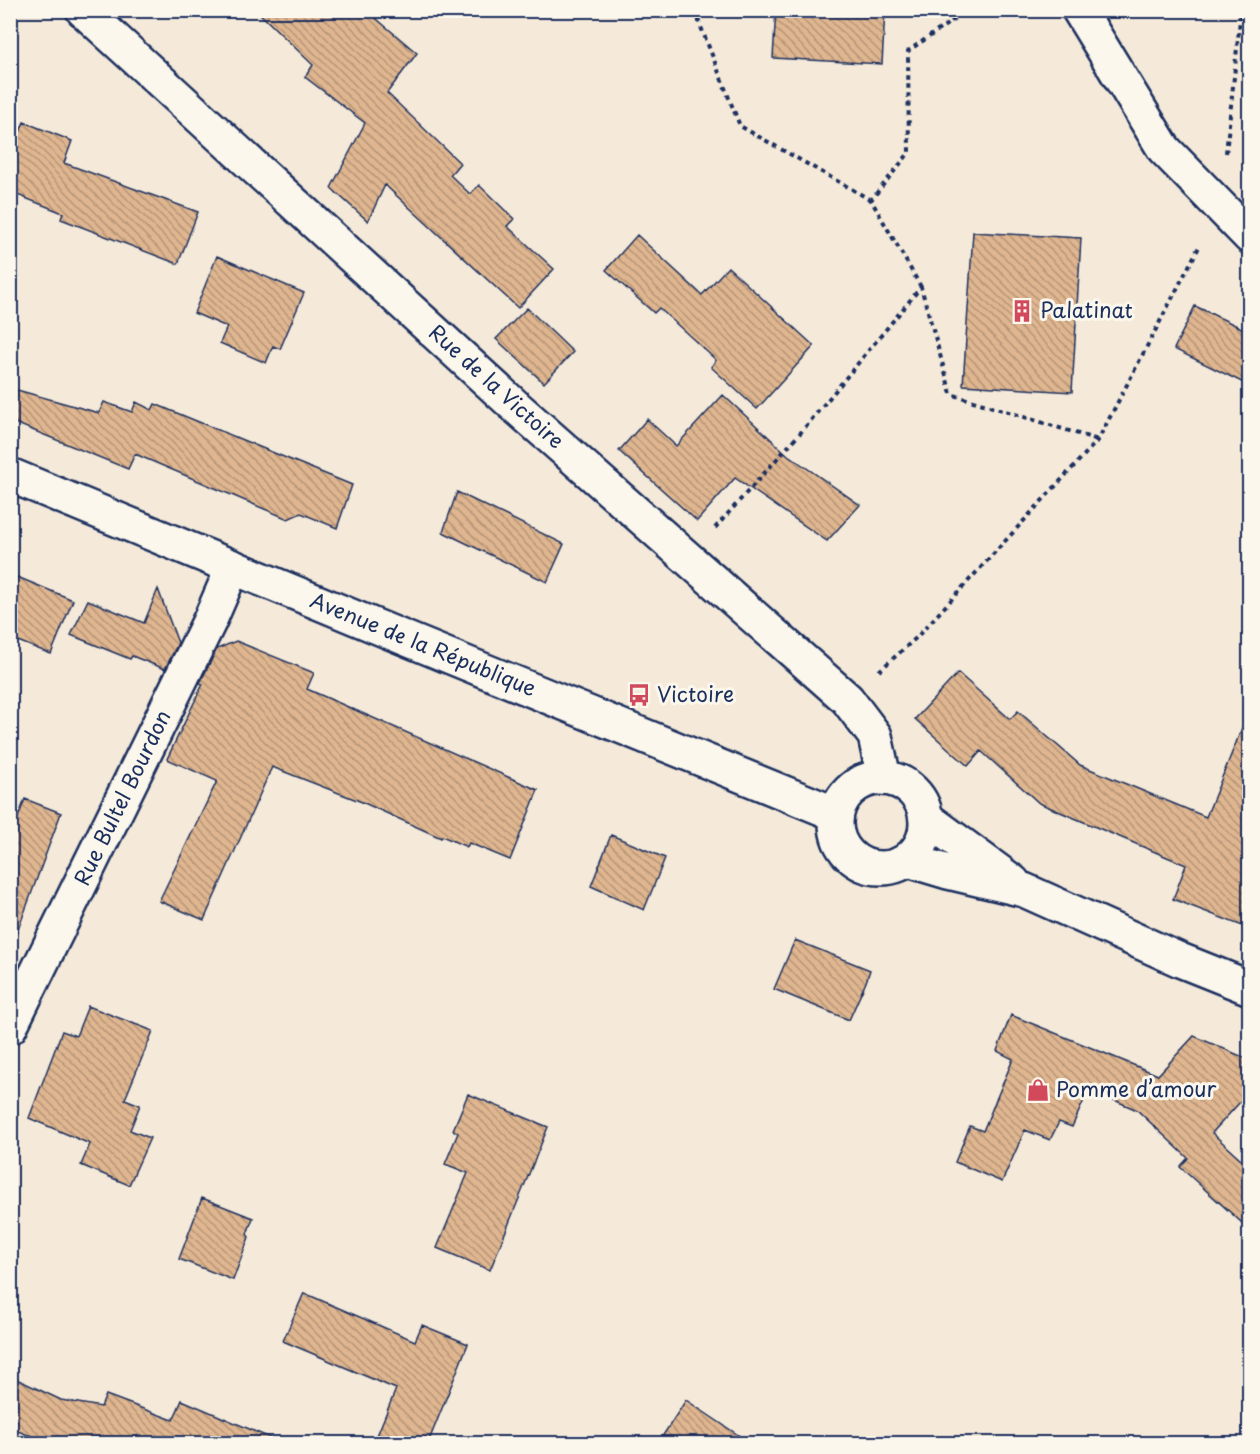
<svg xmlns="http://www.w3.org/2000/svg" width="1260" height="1454" viewBox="0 0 1260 1454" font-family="'Playpen Sans',sans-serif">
	<defs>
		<pattern id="building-back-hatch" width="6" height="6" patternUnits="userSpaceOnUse" patternTransform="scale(1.5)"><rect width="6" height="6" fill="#dfb68f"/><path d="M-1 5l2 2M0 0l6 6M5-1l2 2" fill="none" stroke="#b49478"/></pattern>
	</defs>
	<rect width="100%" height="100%" fill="#f5ead9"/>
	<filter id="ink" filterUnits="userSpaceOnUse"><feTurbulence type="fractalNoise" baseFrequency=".0167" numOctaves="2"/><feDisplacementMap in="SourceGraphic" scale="12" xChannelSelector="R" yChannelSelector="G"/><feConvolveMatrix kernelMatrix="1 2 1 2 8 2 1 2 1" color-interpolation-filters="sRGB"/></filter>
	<g filter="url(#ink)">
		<path fill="url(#building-back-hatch)" stroke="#1b2f5e" stroke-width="1.5" d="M 256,10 L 366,10 L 417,53 L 387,93 L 460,163 L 450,175 L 470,194 L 479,185 L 514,219 L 507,226 L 554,269 L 518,308 L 385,185 L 368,221 L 331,188 L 365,123 L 305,77 L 313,65 Z
			M 776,10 L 885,10 L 882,64 L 773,58 Z
			M 24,122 L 72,141 L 64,163 L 198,212 L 178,264 L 61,219 L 63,213 L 10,192 L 10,156 Z
			M 973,232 L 1081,238 L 1072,392 L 963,385 Z
			M 637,235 L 702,295 L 728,267 L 814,346 L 757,409 L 711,367 L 716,360 L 659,308 L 654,313 L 606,270 Z
			M 217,256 L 304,293 L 280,349 L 273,346 L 266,363 L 220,343 L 227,327 L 194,313 Z
			M 1195,306 L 1250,332 L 1250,386 L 1174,349 Z
			M 527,308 L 573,352 L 544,383 L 496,339 Z
			M 10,388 L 99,413 L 104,402 L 132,412 L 136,402 L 152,410 L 155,404 L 352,485 L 337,528 L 301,513 L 288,519 L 135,454 L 128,469 L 10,421 Z
			M 723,395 L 788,455 L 860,505 L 827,541 L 735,478 L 697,521 L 619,451 L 647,419 L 676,446 Z
			M 457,492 L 564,544 L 547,582 L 443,532 Z
			M 10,574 L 73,600 L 51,654 L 10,638 Z
			M 158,589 L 178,643 L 165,669 L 132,656 L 130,659 L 71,635 L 88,600 L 144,623 Z
			M 236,641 L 314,673 L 307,689 L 538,790 L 510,860 L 469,843 L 467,847 L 442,836 L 441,838 L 362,802 L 272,767 L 204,920 L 159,901 L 217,781 L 167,759 L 203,684 L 200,683 L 217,649 Z
			M 958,673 L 1010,719 L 1018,711 L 1080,765 L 1206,817 L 1248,713 L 1250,713 L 1250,929 L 1173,899 L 1186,865 L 1039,803 L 981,751 L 968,766 L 915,719 Z
			M 25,799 L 61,813 L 15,938 L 10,937 L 10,839 Z
			M 611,835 L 665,858 L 644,910 L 591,886 Z
			M 795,940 L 870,970 L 866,982 L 849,1020 L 774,989 Z
			M 88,1006 L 153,1031 L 125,1099 L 140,1105 L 130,1130 L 150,1138 L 129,1185 L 81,1165 L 90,1144 L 29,1118 L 62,1031 L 76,1036 Z
			M 1011,1015 L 1158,1075 L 1194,1036 L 1250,1060 L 1250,1091 L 1212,1133 L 1250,1167 L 1250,1230 L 1180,1167 L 1188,1158 L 1137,1110 L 1089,1089 L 1072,1127 L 1059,1122 L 1050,1140 L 1025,1130 L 1002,1182 L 955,1162 L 970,1126 L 983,1131 L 1013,1059 L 997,1051 Z
			M 468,1094 L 548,1127 L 490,1270 L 437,1248 L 468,1173 L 445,1164 L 458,1133 L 453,1130 Z
			M 202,1198 L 253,1218 L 247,1234 L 249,1237 L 233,1280 L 179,1259 Z
			M 304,1293 L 415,1341 L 422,1325 L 468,1344 L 428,1443 L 374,1443 L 396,1389 L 283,1341 Z
			M 10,1376 L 61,1400 L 101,1407 L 106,1395 L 173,1420 L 182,1400 L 282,1443 L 49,1443 L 10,1428 Z
			M 686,1400 L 750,1443 L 658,1443 Z"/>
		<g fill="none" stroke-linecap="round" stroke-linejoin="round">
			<g stroke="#1b2f5e" stroke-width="38">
				<path id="street" d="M 83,10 L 515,406 L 847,699 L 875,736 L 884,778
					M 1079,10 L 1164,149 L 1250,237
					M 10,1027 L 210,620 L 233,567"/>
			</g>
			<g stroke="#1b2f5e" stroke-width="38">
				<path id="secondary" d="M 10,475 L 397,635 L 836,814
					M836 823a45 45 0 1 1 90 0a45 45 0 1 1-90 0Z
					M 926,818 L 1013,882
					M 908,860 L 948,872 L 1024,890 L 1180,960 L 1250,988"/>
			</g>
			<path stroke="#1b2f5e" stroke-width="4" stroke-dasharray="4.5 4.5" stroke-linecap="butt" d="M 698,10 L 699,22 L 740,126 L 871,200
				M 1226,153 L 1241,10
				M 921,287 L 871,200 L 909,153 L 908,51 L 968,10
				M 715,528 L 802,431 L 921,287 L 951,394 L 1098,440
				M 879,671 L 916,638 L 1098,440 L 1200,245"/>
			<use href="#street" stroke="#fbf7ec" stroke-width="33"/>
			<use href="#secondary" stroke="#fbf7ec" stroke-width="33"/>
		</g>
	</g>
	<defs>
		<g id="building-bare" transform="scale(1.8)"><path d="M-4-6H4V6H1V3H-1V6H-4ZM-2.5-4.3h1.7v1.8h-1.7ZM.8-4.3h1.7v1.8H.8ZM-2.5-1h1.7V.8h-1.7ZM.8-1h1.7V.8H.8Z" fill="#d1495b" stroke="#fbf7ec" stroke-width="2.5" paint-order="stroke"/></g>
		<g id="bus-bare" transform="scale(1.8)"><path d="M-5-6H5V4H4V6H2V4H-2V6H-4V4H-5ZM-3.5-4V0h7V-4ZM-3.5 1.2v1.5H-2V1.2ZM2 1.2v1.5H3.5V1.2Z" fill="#d1495b" stroke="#fbf7ec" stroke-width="2.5" paint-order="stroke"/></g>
		<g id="shop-bare" transform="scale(1.8)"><path d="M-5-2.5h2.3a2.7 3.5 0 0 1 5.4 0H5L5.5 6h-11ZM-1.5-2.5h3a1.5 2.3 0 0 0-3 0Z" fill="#d1495b" stroke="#fbf7ec" stroke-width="2.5" paint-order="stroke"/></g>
	</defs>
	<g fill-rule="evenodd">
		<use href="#building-bare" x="1022" y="311"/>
		<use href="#bus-bare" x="639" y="695"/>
		<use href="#shop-bare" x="1038" y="1090"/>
	</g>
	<g text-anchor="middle" stroke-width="6" stroke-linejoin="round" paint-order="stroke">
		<g font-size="21" fill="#1b2f5e" stroke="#fbf7ec" text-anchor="start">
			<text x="1040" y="318">Palatinat</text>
			<text x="657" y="702">Victoire</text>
			<text x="1056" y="1097">Pomme d’amour</text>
		</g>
		<g font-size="21" fill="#1b2f5e" stroke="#fbf7ec">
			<text transform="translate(496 387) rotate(42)" y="7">Rue de la Victoire</text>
			<text transform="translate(423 645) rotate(22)" y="7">Avenue de la République</text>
			<text transform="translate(123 798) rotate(-64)" y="7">Rue Bultel Bourdon</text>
		</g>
	</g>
	<rect width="1260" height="1454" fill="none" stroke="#fbf7ec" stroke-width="36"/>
	<rect x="18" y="18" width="1224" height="1418" fill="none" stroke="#1b2f5e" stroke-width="2" filter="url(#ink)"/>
</svg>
